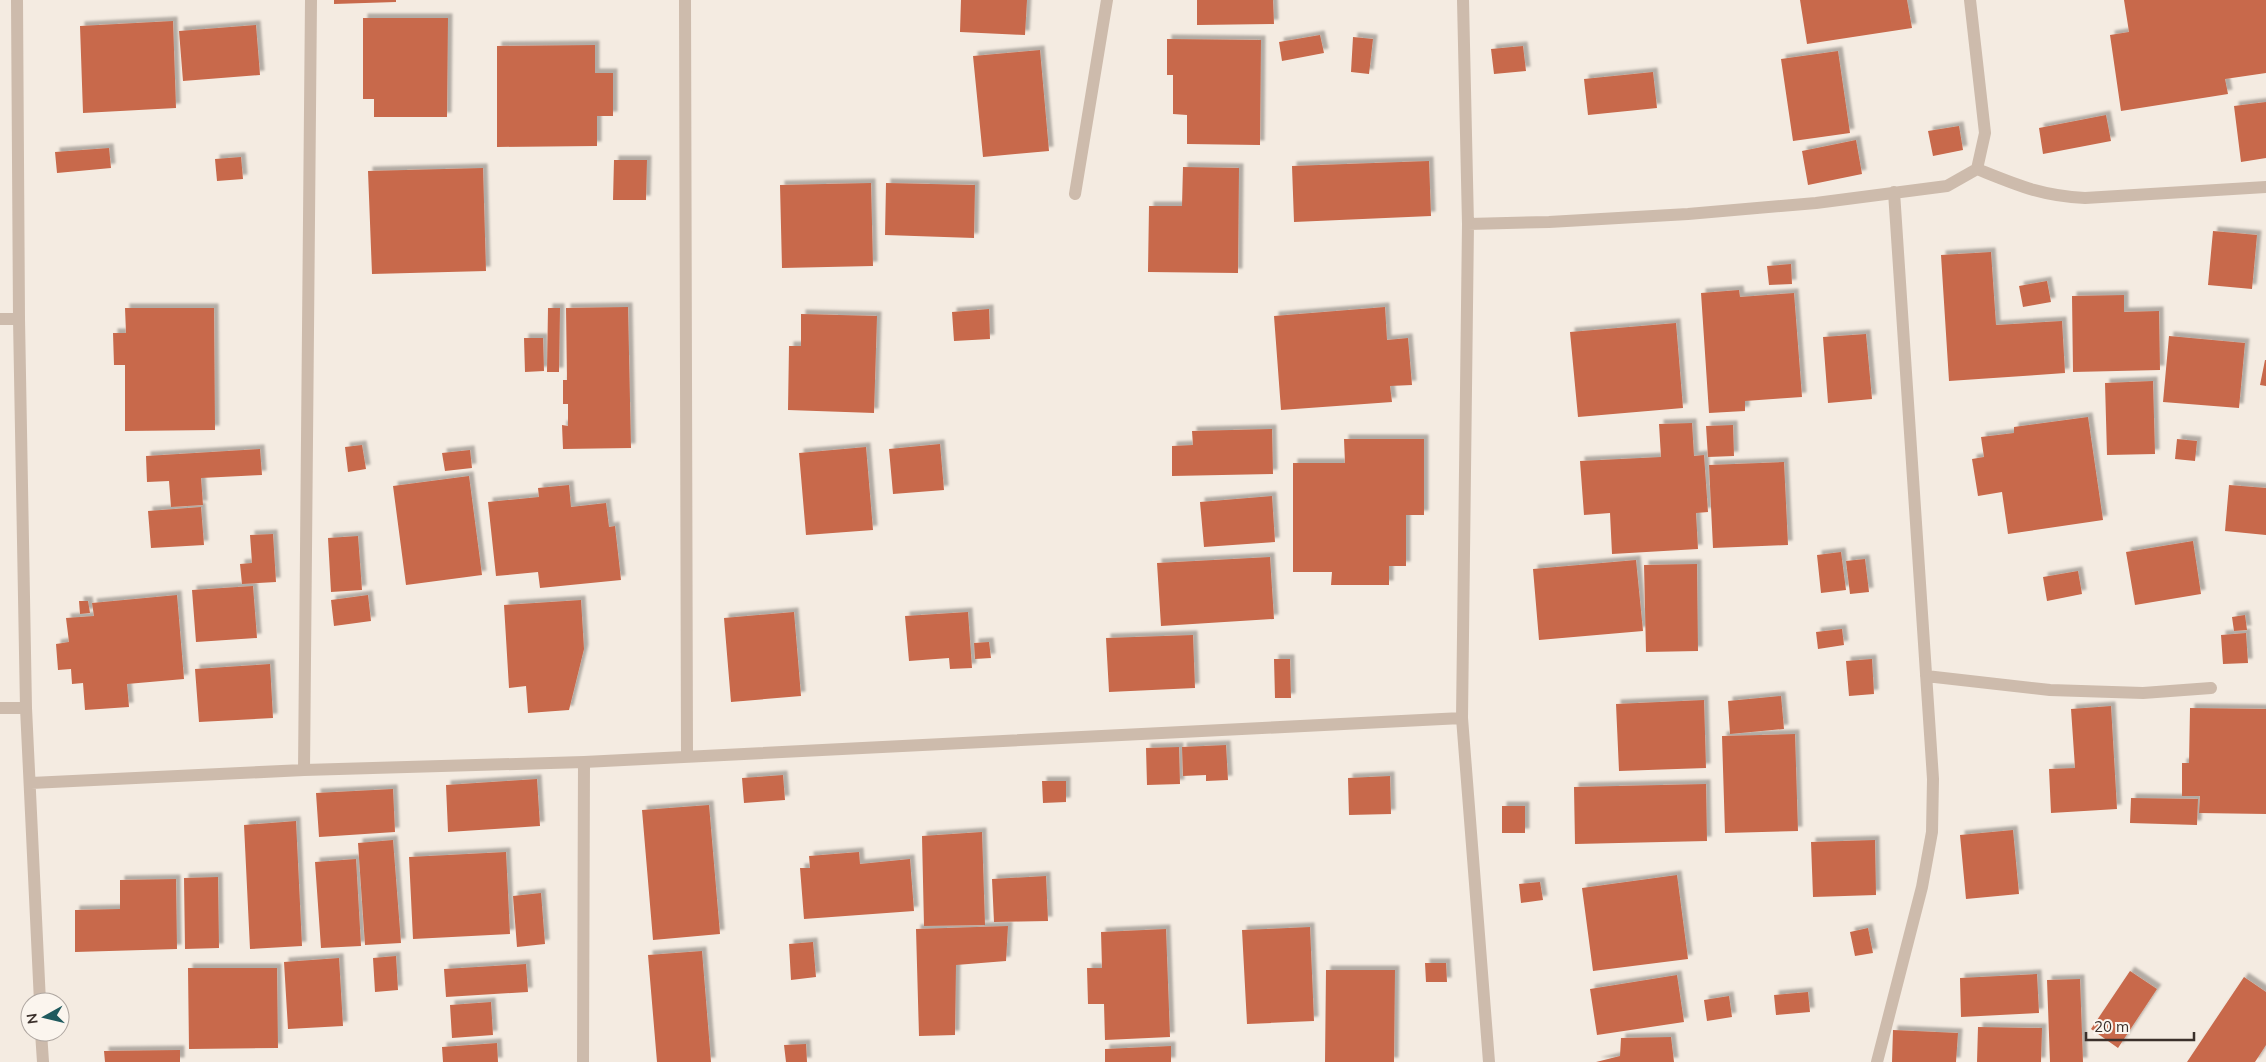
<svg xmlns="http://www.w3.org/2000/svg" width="2266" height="1062" viewBox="0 0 2266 1062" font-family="Mulish,sans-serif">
	<defs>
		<filter id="shadow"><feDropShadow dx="4.5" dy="-4.5" stdDeviation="1" flood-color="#0004"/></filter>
	</defs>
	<rect width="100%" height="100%" fill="#f4ebe1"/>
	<path fill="#c8694b" filter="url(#shadow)" d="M 334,0 L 396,0 L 396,2 L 334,4 Z
		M 961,0 L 1027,0 L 1025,35 L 960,32 Z
		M 1197,0 L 1273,0 L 1274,24 L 1197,25 Z
		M 1800,0 L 1907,0 L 1912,28 L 1807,44 Z
		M 2124,0 L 2266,0 L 2266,73 L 2225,79 L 2228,94 L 2121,111 L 2110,35 L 2129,32 Z
		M 363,18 L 448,18 L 447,117 L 374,117 L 374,99 L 363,99 Z
		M 173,21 L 176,108 L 83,113 L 80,26 Z
		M 256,25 L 260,75 L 183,81 L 179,31 Z
		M 1320,35 L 1324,53 L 1282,61 L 1279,42 Z
		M 1353,37 L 1373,39 L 1369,74 L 1351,72 Z
		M 1167,39 L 1261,40 L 1260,145 L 1187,144 L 1187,115 L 1173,114 L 1173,75 L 1167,75 Z
		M 595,45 L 595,73 L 613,73 L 613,116 L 597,116 L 597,146 L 497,147 L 497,46 Z
		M 1523,46 L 1526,71 L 1494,74 L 1491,49 Z
		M 1040,50 L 1049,151 L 983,157 L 973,56 Z
		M 1838,51 L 1850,133 L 1793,141 L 1781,59 Z
		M 1653,72 L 1657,108 L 1588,115 L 1584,79 Z
		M 2266,102 L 2266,158 L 2241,162 L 2234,106 Z
		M 2106,115 L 2111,141 L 2043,154 L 2039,128 Z
		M 1959,126 L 1963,150 L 1933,156 L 1928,131 Z
		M 1856,140 L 1862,174 L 1808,185 L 1802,151 Z
		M 109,148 L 111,168 L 57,173 L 55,152 Z
		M 241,157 L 243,179 L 217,181 L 215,159 Z
		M 614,160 L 647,160 L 646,200 L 613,200 Z
		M 1429,161 L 1431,216 L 1294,222 L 1292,166 Z
		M 1183,167 L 1239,168 L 1238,273 L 1148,272 L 1149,206 L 1182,206 Z
		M 483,168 L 486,271 L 372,274 L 368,171 Z
		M 871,183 L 873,266 L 782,268 L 780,185 Z
		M 886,183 L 975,185 L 974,238 L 885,235 Z
		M 2213,231 L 2257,235 L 2252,289 L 2208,285 Z
		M 1991,252 L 1996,325 L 2062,321 L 2065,373 L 1949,381 L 1941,255 Z
		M 1791,264 L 1792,284 L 1769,285 L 1767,266 Z
		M 2047,281 L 2051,302 L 2023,307 L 2019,286 Z
		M 1739,290 L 1740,297 L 1794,293 L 1802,397 L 1745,401 L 1745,411 L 1709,413 L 1701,293 Z
		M 2124,295 L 2124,312 L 2159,311 L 2160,370 L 2073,372 L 2072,296 Z
		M 628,307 L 631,448 L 563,449 L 562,425 L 568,426 L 568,404 L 563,404 L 563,380 L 567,380 L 566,308 Z
		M 1385,307 L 1387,340 L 1408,338 L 1412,385 L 1390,386 L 1392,402 L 1281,410 L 1274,316 Z
		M 125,308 L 214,308 L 215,430 L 125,431 L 125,365 L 114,365 L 113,333 L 126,333 Z
		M 548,308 L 560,308 L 559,372 L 547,372 Z
		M 989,309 L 990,339 L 954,341 L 952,312 Z
		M 801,314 L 877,316 L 874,413 L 788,410 L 789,346 L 801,346 Z
		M 1676,323 L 1683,408 L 1578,417 L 1570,332 Z
		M 1866,334 L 1872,399 L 1828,403 L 1823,337 Z
		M 2169,336 L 2245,343 L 2239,408 L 2163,402 Z
		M 524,338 L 543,338 L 544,371 L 525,372 Z
		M 2265,360 L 2266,360 L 2266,386 L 2260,385 Z
		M 2153,381 L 2155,454 L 2107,455 L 2105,383 Z
		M 2088,417 L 2103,520 L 2008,534 L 2002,492 L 1978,496 L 1972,459 L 1984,457 L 1981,437 L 2014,433 L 2014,427 Z
		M 1692,423 L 1694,456 L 1704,455 L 1708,512 L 1696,513 L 1698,549 L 1612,554 L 1610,513 L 1584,515 L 1580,461 L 1661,457 L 1659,424 Z
		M 1733,425 L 1734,456 L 1708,457 L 1706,426 Z
		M 1272,429 L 1273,474 L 1172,476 L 1172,446 L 1193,445 L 1192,431 Z
		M 1344,439 L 1424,439 L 1424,515 L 1406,515 L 1406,566 L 1389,566 L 1389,585 L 1331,585 L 1332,572 L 1293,572 L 1293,463 L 1345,463 Z
		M 2177,439 L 2197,441 L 2195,461 L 2175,459 Z
		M 940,444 L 944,490 L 893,494 L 889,449 Z
		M 362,445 L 366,469 L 348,472 L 345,447 Z
		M 866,447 L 873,530 L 806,535 L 799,453 Z
		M 260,449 L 262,475 L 201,478 L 203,505 L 171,507 L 169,481 L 147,482 L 146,456 Z
		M 470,450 L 472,468 L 445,471 L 442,453 Z
		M 1784,462 L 1788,545 L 1713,548 L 1709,465 Z
		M 469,476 L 482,575 L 406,585 L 393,486 Z
		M 569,485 L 571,507 L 606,503 L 609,527 L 615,526 L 621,580 L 540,588 L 538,572 L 496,576 L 488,502 L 539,497 L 538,488 Z
		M 2229,485 L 2266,488 L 2266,535 L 2225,531 Z
		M 1272,496 L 1275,542 L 1204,547 L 1200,502 Z
		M 201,507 L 204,545 L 151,548 L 148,511 Z
		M 273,534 L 276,582 L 242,584 L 240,564 L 252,563 L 250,535 Z
		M 358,536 L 362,590 L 331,592 L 328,538 Z
		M 2193,541 L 2201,594 L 2135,605 L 2126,552 Z
		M 1841,552 L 1846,590 L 1821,593 L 1817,555 Z
		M 1270,557 L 1274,619 L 1161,626 L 1157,563 Z
		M 1865,559 L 1869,592 L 1850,594 L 1846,561 Z
		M 1636,560 L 1643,631 L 1539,640 L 1533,569 Z
		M 1697,564 L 1698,651 L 1646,652 L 1644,565 Z
		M 2078,571 L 2082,594 L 2047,601 L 2043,577 Z
		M 253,586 L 257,638 L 196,642 L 192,590 Z
		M 177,595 L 184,679 L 127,684 L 129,707 L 85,710 L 83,683 L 72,684 L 71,669 L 58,670 L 56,644 L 69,642 L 66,618 L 94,616 L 92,603 Z
		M 368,595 L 371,621 L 334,626 L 331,600 Z
		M 581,600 L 584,649 L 569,710 L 528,713 L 526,686 L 509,688 L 504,605 Z
		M 79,601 L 88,601 L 90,613 L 80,614 Z
		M 794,612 L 801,696 L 731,702 L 724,618 Z
		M 968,612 L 972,668 L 950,669 L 949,658 L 909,661 L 905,616 Z
		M 2245,615 L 2247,630 L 2234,631 L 2232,617 Z
		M 1842,629 L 1844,645 L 1818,649 L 1816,632 Z
		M 2246,633 L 2248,663 L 2223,664 L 2221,635 Z
		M 1193,635 L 1195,688 L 1109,692 L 1106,638 Z
		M 989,642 L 991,658 L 975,659 L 974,643 Z
		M 1274,659 L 1290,659 L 1291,698 L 1275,698 Z
		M 1872,659 L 1874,694 L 1849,696 L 1846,661 Z
		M 270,664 L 273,718 L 199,722 L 195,669 Z
		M 1781,696 L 1784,729 L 1730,734 L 1728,701 Z
		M 1704,700 L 1706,768 L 1619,771 L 1616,704 Z
		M 2111,706 L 2117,809 L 2051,813 L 2049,769 L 2075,768 L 2071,709 Z
		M 2190,708 L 2266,709 L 2266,814 L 2199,813 L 2200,796 L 2182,796 L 2182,763 L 2189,763 Z
		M 1795,734 L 1798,831 L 1725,833 L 1722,736 Z
		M 1226,745 L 1228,780 L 1206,781 L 1206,775 L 1183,776 L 1182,747 Z
		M 1179,747 L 1180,784 L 1147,785 L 1146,748 Z
		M 783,775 L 785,800 L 744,803 L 742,778 Z
		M 1390,776 L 1391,814 L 1349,815 L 1348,778 Z
		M 537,779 L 540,826 L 448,832 L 446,785 Z
		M 1042,781 L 1066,781 L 1066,802 L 1043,803 Z
		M 1706,784 L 1707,841 L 1575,844 L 1574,787 Z
		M 393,789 L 395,832 L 319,837 L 316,793 Z
		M 2131,798 L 2198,799 L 2197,825 L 2130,823 Z
		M 709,805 L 720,934 L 653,940 L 642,810 Z
		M 1502,806 L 1525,806 L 1525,833 L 1502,833 Z
		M 296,821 L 302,946 L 250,949 L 244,825 Z
		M 2013,830 L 2019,894 L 1966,899 L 1960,835 Z
		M 982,832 L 985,925 L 924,926 L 922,836 Z
		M 393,840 L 401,943 L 365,945 L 358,843 Z
		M 1875,840 L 1876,895 L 1813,897 L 1811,842 Z
		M 506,852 L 510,934 L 413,939 L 409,857 Z
		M 859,852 L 860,864 L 910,859 L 914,911 L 804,919 L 800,868 L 810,868 L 809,856 Z
		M 356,859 L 361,946 L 321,948 L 315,862 Z
		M 1677,875 L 1688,959 L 1593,971 L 1582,888 Z
		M 1046,876 L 1048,921 L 994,922 L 992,879 Z
		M 218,877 L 219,948 L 185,949 L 184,878 Z
		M 176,879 L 177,949 L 75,952 L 75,910 L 120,909 L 120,880 Z
		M 1540,882 L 1543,900 L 1521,903 L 1519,884 Z
		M 541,893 L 545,944 L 517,947 L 513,896 Z
		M 1008,926 L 1006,961 L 956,965 L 955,1035 L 919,1036 L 916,929 Z
		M 1310,927 L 1314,1021 L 1247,1024 L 1242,930 Z
		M 1868,928 L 1873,953 L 1855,956 L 1850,932 Z
		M 1166,929 L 1170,1037 L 1105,1040 L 1104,1004 L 1088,1004 L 1087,968 L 1102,968 L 1101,932 Z
		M 813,942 L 816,977 L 791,980 L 789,944 Z
		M 702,951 L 711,1062 L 657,1062 L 648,955 Z
		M 396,956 L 398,990 L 375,992 L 373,958 Z
		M 339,958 L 343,1026 L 288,1029 L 284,962 Z
		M 1425,963 L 1446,963 L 1447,982 L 1426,982 Z
		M 526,964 L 528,992 L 446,997 L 444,969 Z
		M 188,968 L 277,968 L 278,1048 L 189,1049 Z
		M 1326,970 L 1395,970 L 1394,1062 L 1325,1062 Z
		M 2130,971 L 2157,989 L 2118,1048 L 2091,1029 Z
		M 2037,974 L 2039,1013 L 1961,1017 L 1960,978 Z
		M 1677,975 L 1684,1022 L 1597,1035 L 1590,989 Z
		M 2244,977 L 2266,992 L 2266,1045 L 2255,1062 L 2187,1062 Z
		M 2080,979 L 2083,1062 L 2050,1062 L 2047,980 Z
		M 1808,992 L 1810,1012 L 1776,1015 L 1774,995 Z
		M 1729,996 L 1732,1017 L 1707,1021 L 1704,1000 Z
		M 491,1002 L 493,1035 L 452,1038 L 450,1005 Z
		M 1978,1027 L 2042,1028 L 2041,1062 L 1977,1062 Z
		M 1893,1030 L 1958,1033 L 1956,1062 L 1892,1062 Z
		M 1671,1037 L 1674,1062 L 1596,1062 L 1620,1056 L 1621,1038 Z
		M 497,1043 L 498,1062 L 443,1062 L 442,1047 Z
		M 806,1044 L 807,1062 L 786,1062 L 784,1045 Z
		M 1171,1046 L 1171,1062 L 1105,1062 L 1105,1049 Z
		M 180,1050 L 180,1062 L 105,1062 L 104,1051 Z"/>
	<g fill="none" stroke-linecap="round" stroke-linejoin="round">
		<path stroke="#cdbbac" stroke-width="12" d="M 17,0 L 19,319 L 26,708 L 40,1002
			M 685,0 L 687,756
			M 1463,0 L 1468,224 L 1462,718 L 1489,1062
			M 1977,169 C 2017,185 2041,196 2085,198 L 2266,187
			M 1075,194 L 1107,0
			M 1468,224 L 1549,222 L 1688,214 L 1816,203 L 1947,186 L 1977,169 L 1985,133 L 1970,0
			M 0,319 L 19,319
			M 1926,676 L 2050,690 L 2143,693 L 2211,688
			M 0,708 L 26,708
			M 304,770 L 311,0
			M 31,783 L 304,770 L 584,762 L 1462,718
			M 41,1032 L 43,1062
			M 583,1062 L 584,762
			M 1877,1062 L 1922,887 L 1932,832 L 1933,779 L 1894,192"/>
	</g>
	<g transform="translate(45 1017) rotate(262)"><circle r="24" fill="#fbf5ee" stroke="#aea6a0"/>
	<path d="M0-4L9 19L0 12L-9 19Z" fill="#1f5a5e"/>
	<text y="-8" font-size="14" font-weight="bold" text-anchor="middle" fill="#3b302b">N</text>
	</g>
	<path d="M2086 1032v8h108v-8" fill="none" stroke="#3b302b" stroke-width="2.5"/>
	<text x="2094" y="1032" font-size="15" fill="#3b302b" stroke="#fbf5ee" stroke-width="4" paint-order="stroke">20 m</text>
</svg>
